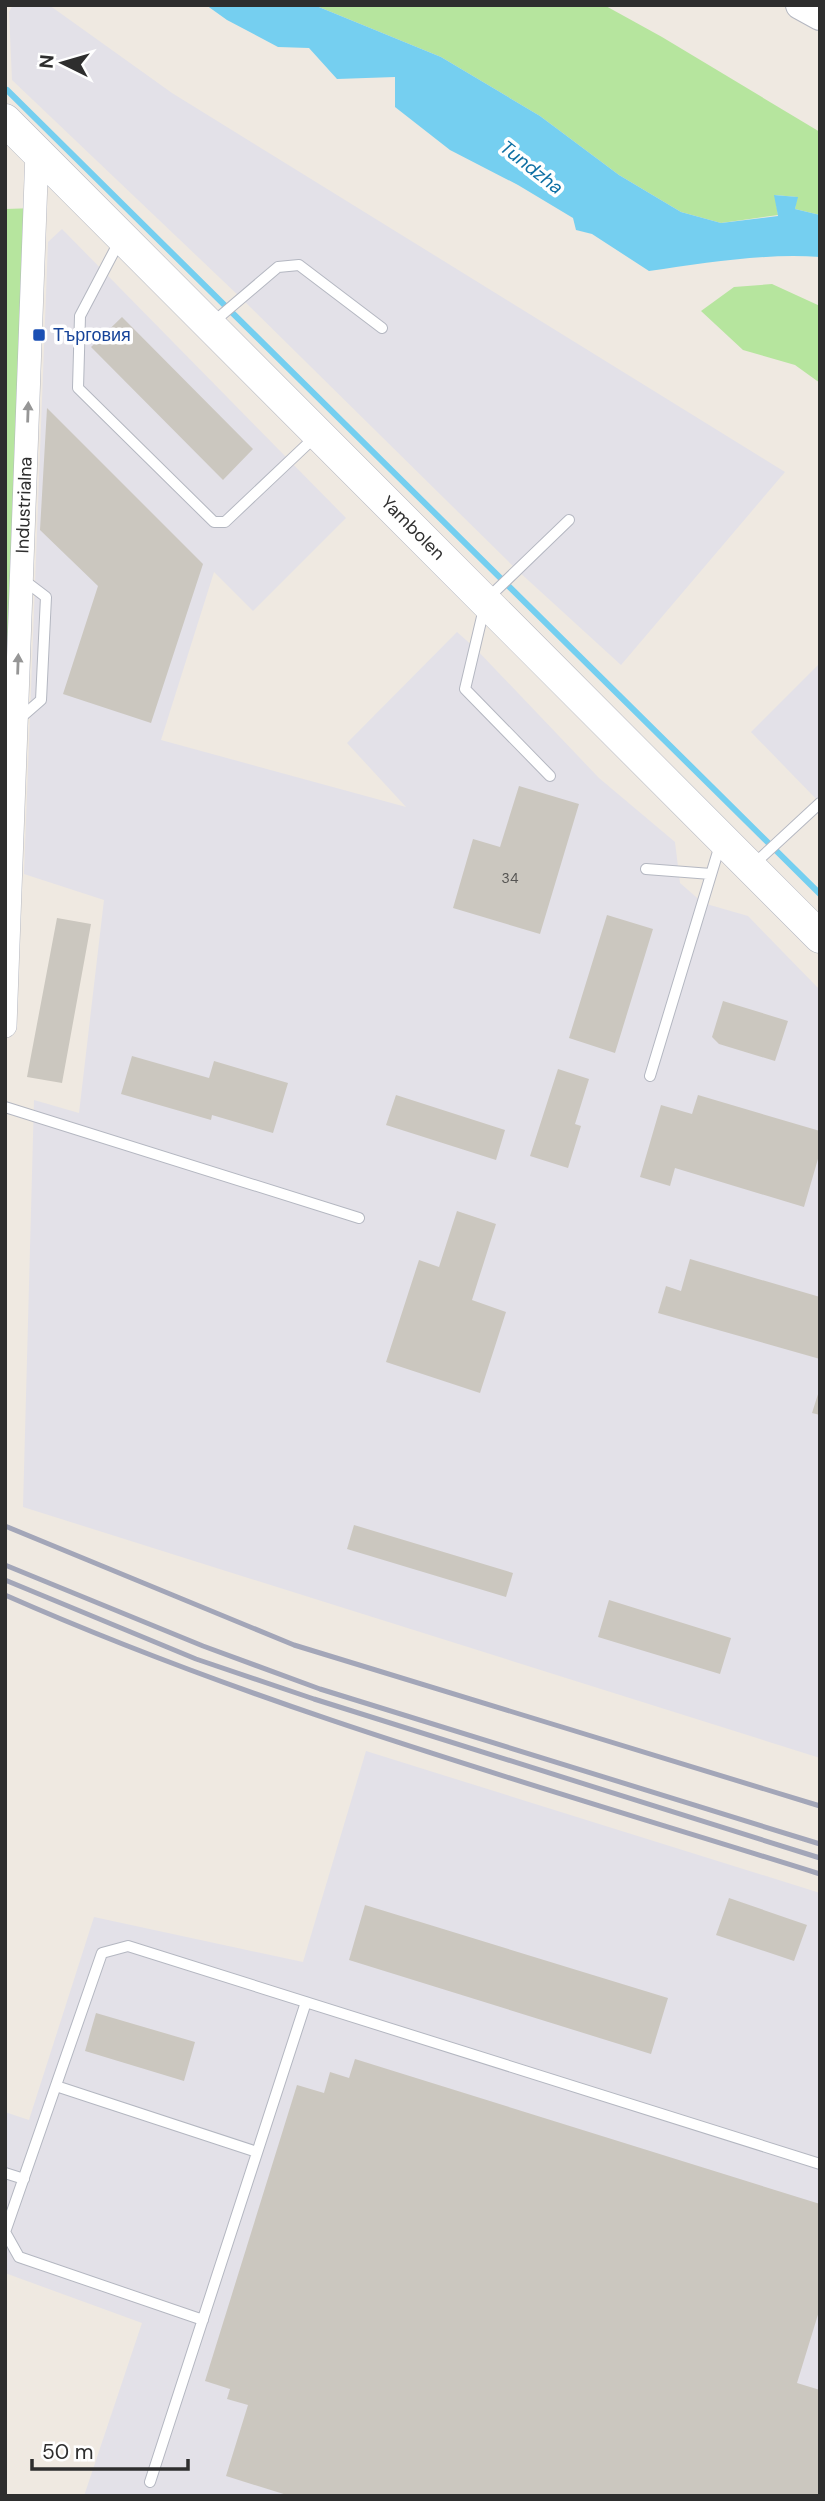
<svg xmlns="http://www.w3.org/2000/svg" width="825" height="2501" viewBox="0 0 825 2501" font-family="'DM Sans',sans-serif">
	<rect width="100%" height="100%" fill="#efe9e1"/>
	<path fill="#e3e1e8" d="M 13,5 L 49,5 L 172,93 L 785,472 L 621,665 L 517,570 L 241,298 L 12,80 L 9,12 Z
		M 62,229 L 346,518 L 253,611 L 214,572 L 161,740 L 406,807 L 347,743 L 457,632 L 475,648 L 599,778 L 675,842 L 680,883 L 703,903 L 748,916 L 820,990 L 820,1758 L 23,1507 L 34,1100 L 79,1113 L 104,900 L 24,874 L 48,242 Z
		M 820,663 L 820,803 L 751,732 Z
		M 366,1751 L 820,1893 L 820,2496 L 84,2496 L 142,2323 L 5,2273 L 5,2112 L 29,2120 L 94,1917 L 303,1962 Z"/>
	<path fill="#b6e59e" d="M 314,5 L 604,5 L 662,37 L 820,132 L 820,215 L 795,209 L 797,197 L 775,195 L 778,215 L 721,223 L 681,212 L 619,175 L 540,116 L 441,57 Z
		M 36,208 L 5,866 L 5,209 Z
		M 772,284 L 820,306 L 820,383 L 795,365 L 743,350 L 701,311 L 734,287 Z"/>
	<path fill="#75cff0" d="M 206,5 L 314,5 L 441,57 L 540,116 L 619,175 L 681,212 L 721,223 L 778,216 L 774,195 L 798,197 L 795,209 L 820,215 L 820,257 C 763,253 706,263 649,271 L 592,234 L 576,230 L 573,218 L 518,185 L 450,150 L 395,107 L 395,77 L 337,79 L 309,48 L 278,47 L 227,20 Z"/>
	<g fill="none" stroke-linecap="round" stroke-linejoin="round">
		<path stroke="#75cff0" stroke-width="6" d="M 7,90 L 820,894"/>
	</g>
	<path fill="#cbc7bf" d="M 122,317 L 253,449 L 223,480 L 91,347 Z
		M 47,408 L 203,564 L 151,723 L 63,694 L 98,586 L 40,530 Z
		M 519,786 L 579,804 L 540,934 L 453,908 L 473,839 L 500,847 Z
		M 607,915 L 653,929 L 615,1053 L 569,1038 Z
		M 57,918 L 91,924 L 62,1083 L 27,1077 Z
		M 723,1001 L 788,1021 L 775,1061 L 719,1044 L 712,1037 Z
		M 132,1056 L 209,1078 L 214,1061 L 288,1083 L 273,1133 L 212,1115 L 211,1120 L 121,1094 Z
		M 558,1069 L 589,1079 L 575,1124 L 581,1126 L 568,1168 L 530,1156 Z
		M 396,1095 L 505,1130 L 496,1160 L 386,1125 Z
		M 698,1095 L 820,1131 L 820,1152 L 804,1207 L 675,1168 L 670,1186 L 640,1177 L 661,1105 L 692,1114 Z
		M 457,1211 L 496,1224 L 472,1300 L 506,1312 L 480,1393 L 386,1362 L 419,1260 L 439,1267 Z
		M 690,1259 L 820,1297 L 820,1359 L 658,1313 L 666,1286 L 681,1291 Z
		M 819,1391 L 820,1391 L 820,1415 L 812,1413 Z
		M 354,1525 L 513,1573 L 506,1597 L 347,1549 Z
		M 609,1600 L 731,1638 L 720,1674 L 598,1637 Z
		M 729,1898 L 807,1925 L 794,1961 L 716,1935 Z
		M 365,1905 L 668,1998 L 651,2054 L 349,1960 Z
		M 96,2013 L 195,2042 L 184,2081 L 85,2051 Z
		M 355,2059 L 820,2204 L 820,2308 L 797,2383 L 820,2390 L 820,2496 L 290,2496 L 226,2476 L 248,2405 L 227,2399 L 230,2389 L 205,2381 L 297,2085 L 324,2093 L 330,2072 L 349,2078 Z"/>
	<g fill="none" stroke-linecap="round" stroke-linejoin="round">
		<g stroke="#b4b7c1" stroke-width="12">
			<path id="service" d="M 120,240 L 80,316 L 78,388 L 214,522 L 225,522 L 316,436
				M 211,324 L 278,267 L 299,265 L 382,328
				M 18,720 L 41,700 L 46,597 L 21,578
				M 550,776 L 465,689 L 486,600 L 569,520
				M 753,865 L 820,803
				M 646,869 L 711,874
				M 650,1076 L 720,845
				M 5,1107 L 359,1218
				M 56,2086 L 257,2152
				M 5,2173 L 24,2179
				M 203,2320 L 19,2257 L 5,2232 L 102,1953 L 128,1946 L 820,2164
				M 150,2482 L 306,2002"/>
		</g>
		<g stroke="#b4b7c1" stroke-width="24">
			<path id="minor" d="M 5,1026 L 37,152"/>
		</g>
		<g stroke="#b4b7c1" stroke-width="30">
			<path id="tertiary" d="M 800,5 L 820,16"/>
		</g>
		<g stroke="#b4b7c1" stroke-width="33">
			<path id="secondary" d="M 5,120 L 820,937"/>
		</g>
		<use href="#service" stroke="#fff" stroke-width="10"/>
		<use href="#minor" stroke="#fff" stroke-width="23"/>
		<use href="#tertiary" stroke="#fff" stroke-width="28"/>
		<use href="#secondary" stroke="#fff" stroke-width="32"/>
		<path stroke="#a3a6b8" stroke-width="5" d="M 5,1526 L 294,1645 L 820,1806
			M 5,1565 L 203,1646 L 320,1689 L 820,1844
			M 5,1580 L 196,1659 L 314,1699 L 820,1858
			M 5,1595 C 268,1711 546,1788 820,1874"/>
	</g>
	<defs><path id="oneway-solid" d="M-6-.8H1V-3.2L6.5 0L1 3.2V.8H-6Z" transform="scale(1.75)"/></defs>
	<g fill="#969696">
		<use href="#oneway-solid" transform="translate(28 412) rotate(-88)"/>
		<use href="#oneway-solid" transform="translate(18 664) rotate(-88)"/>
	</g>
	<rect fill="#1a4fb4" stroke="#fff" stroke-width="2.5" x="32" y="328" width="14" height="14" rx="3.5"/>
	<g text-anchor="middle" stroke-width="7" stroke-linejoin="round" paint-order="stroke">
		<g font-size="14" fill="#555452">
			<text x="510" y="883">34</text>
		</g>
		<g font-size="18" fill="#164399" stroke="#fff" text-anchor="start">
			<text x="53" y="341">Търговия</text>
		</g>
		<g font-size="18" fill="#2e2e2e" stroke="#fff">
			<text transform="translate(24 505) rotate(-88)" y="6">Industrialna</text>
			<text transform="translate(413 528) rotate(45)" y="6">Yambolen</text>
		</g>
		<g font-size="19" font-style="italic" fill="#0d6fa3" stroke="#fff">
			<text transform="translate(532 167) rotate(38)" y="7">Tundzha</text>
		</g>
	</g>
	<rect width="825" height="2501" fill="none" stroke="#2e2e2e" stroke-width="14"/>
	<g transform="translate(63 63) rotate(275)" stroke="#ffffff" stroke-width="5" paint-order="stroke">
	<path d="M0-5L12 26L0 18L-12 26Z" fill="#2e2e2e"/>
	<text y="-10" font-size="19" font-weight="bold" text-anchor="middle" fill="#2e2e2e">N</text>
	</g>
	<path d="M32 2459v10h156v-10" fill="none" stroke="#2e2e2e" stroke-width="3.5"/>
	<text x="42" y="2459" font-size="21" fill="#2e2e2e" stroke="#ffffff" stroke-width="5" paint-order="stroke">50 m</text>
</svg>
